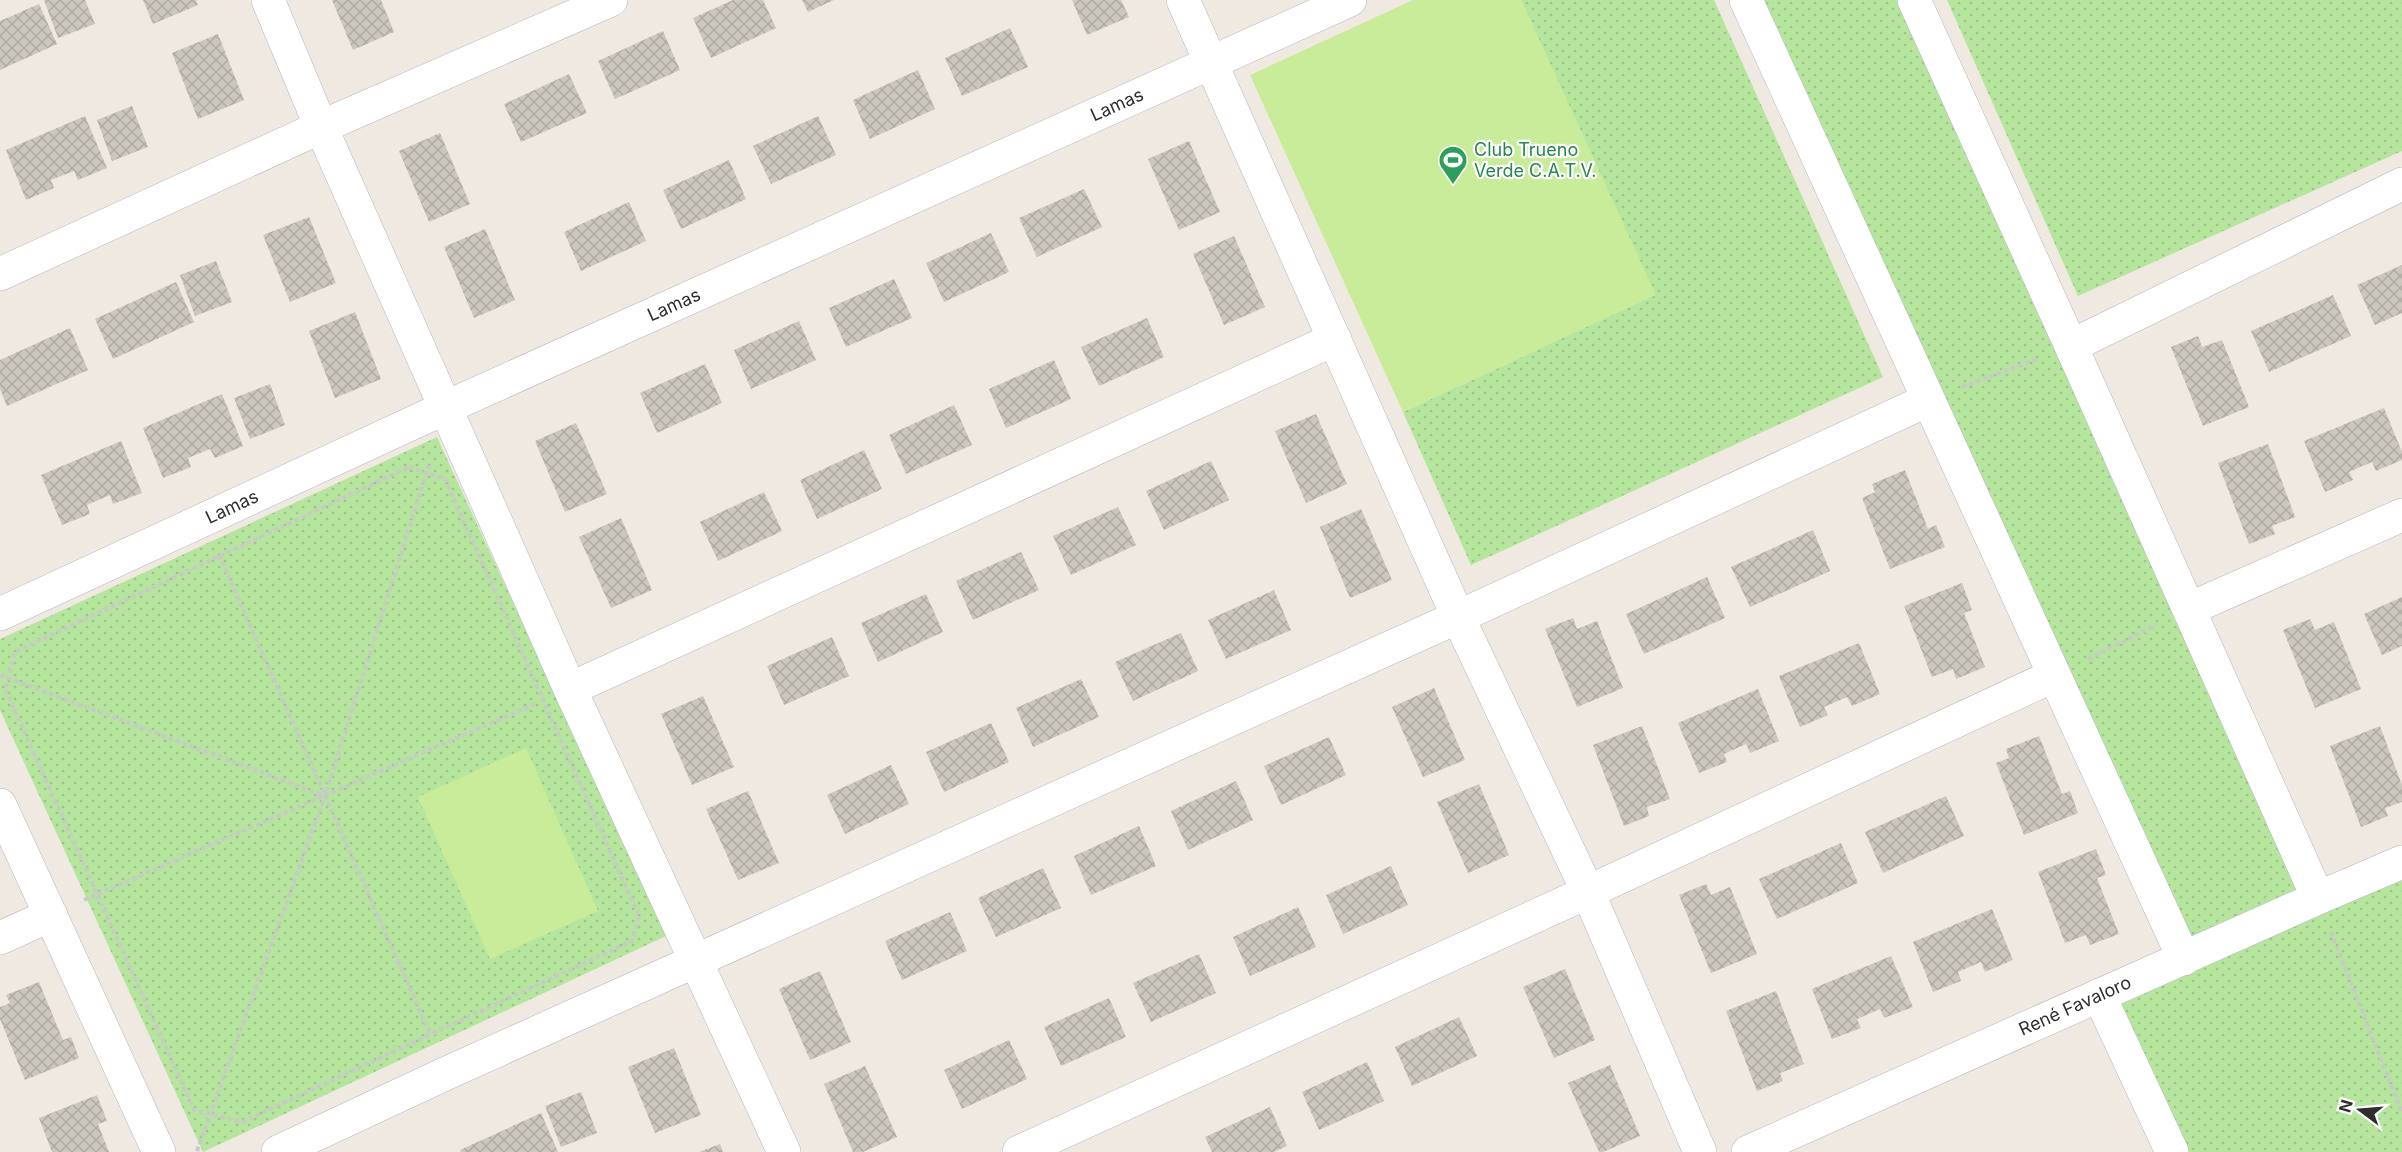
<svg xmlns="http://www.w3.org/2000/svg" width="2402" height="1152" viewBox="0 0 2402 1152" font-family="Inter,sans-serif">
	<defs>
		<pattern id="grass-dots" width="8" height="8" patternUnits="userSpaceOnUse" patternTransform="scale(1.5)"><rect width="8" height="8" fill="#b6e59e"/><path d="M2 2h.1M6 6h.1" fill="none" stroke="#9dc588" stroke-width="1.8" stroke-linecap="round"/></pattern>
		<pattern id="building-cross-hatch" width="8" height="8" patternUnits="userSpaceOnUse" patternTransform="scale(1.5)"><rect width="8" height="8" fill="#cbc7bf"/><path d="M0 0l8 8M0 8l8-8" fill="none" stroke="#afaba4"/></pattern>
	</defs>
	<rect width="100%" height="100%" fill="#efe9e1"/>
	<path fill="url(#grass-dots)" d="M 1521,0 L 1714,0 L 1883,377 L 1471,565 L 1403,412 L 1655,295 Z
		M 1746,0 L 1914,0 L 2317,897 L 2402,862 L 2402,1152 L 2172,1152 L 2099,995 L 2183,959 Z
		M 1947,0 L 2402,0 L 2402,151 L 2078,296 Z
		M 437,437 L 666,936 L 203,1152 L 0,710 L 0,639 Z"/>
	<path fill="#c9ec9a" d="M 1413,0 L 1521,0 L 1656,295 L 1403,412 L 1250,75 Z
		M 526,748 L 598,911 L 490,959 L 418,797 Z"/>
	<path fill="url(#building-cross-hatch)" d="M 44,0 L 85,0 L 95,24 L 58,38 Z
		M 143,0 L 196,0 L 198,5 L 153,24 Z
		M 332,0 L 381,0 L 394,32 L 353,50 Z
		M 733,0 L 763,0 L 776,28 L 711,58 L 693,18 Z
		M 802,0 L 834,0 L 808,12 Z
		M 1072,0 L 1121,0 L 1129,17 L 1087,35 Z
		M 39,4 L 57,44 L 0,70 L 0,21 Z
		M 1010,28 L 1028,67 L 962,96 L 945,58 Z
		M 663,31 L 680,70 L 615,99 L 598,61 Z
		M 218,34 L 244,100 L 198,119 L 172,53 Z
		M 918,70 L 935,109 L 870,139 L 853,100 Z
		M 569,74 L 587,113 L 521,142 L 504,104 Z
		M 132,106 L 148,147 L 112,161 L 97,120 Z
		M 85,116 L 107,168 L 78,180 L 74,171 L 51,180 L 54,188 L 26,200 L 6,150 Z
		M 818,116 L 836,155 L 771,184 L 753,146 Z
		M 440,133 L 470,204 L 429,222 L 399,151 Z
		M 1189,141 L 1220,212 L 1179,230 L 1148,159 Z
		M 729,160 L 746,199 L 681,229 L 663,190 Z
		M 1084,189 L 1102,227 L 1037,257 L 1019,218 Z
		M 629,202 L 646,241 L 581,271 L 564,232 Z
		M 309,217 L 336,283 L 290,302 L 263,235 Z
		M 485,229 L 515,300 L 474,318 L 444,247 Z
		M 991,233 L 1009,272 L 944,302 L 926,263 Z
		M 1234,236 L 1265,307 L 1224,325 L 1193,254 Z
		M 216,261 L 232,302 L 195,316 L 180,275 Z
		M 2402,265 L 2402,313 L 2375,325 L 2357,285 Z
		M 894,279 L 912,318 L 846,347 L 829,308 Z
		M 176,282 L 194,322 L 113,359 L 95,319 Z
		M 2333,295 L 2351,336 L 2269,372 L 2251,331 Z
		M 355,312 L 381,379 L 335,398 L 309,331 Z
		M 1147,318 L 1164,357 L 1099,386 L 1081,347 Z
		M 799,321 L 816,360 L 751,389 L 734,350 Z
		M 70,328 L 88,370 L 7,406 L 0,389 L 0,360 Z
		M 2198,336 L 2202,347 L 2222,340 L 2249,407 L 2203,426 L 2171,347 Z
		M 1054,360 L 1071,399 L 1006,428 L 989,389 Z
		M 705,364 L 722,403 L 657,433 L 640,393 Z
		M 270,384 L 285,425 L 250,439 L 234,398 Z
		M 222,394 L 243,446 L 215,458 L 210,449 L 188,458 L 191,467 L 163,478 L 143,428 Z
		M 954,405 L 972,445 L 906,474 L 889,435 Z
		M 2384,408 L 2402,452 L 2402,460 L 2376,471 L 2372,462 L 2349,472 L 2353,480 L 2325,492 L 2304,441 Z
		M 1316,414 L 1347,484 L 1306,503 L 1275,431 Z
		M 576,423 L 607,494 L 565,512 L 535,441 Z
		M 121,441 L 142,493 L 113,504 L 110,495 L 87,505 L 90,514 L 62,525 L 41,475 Z
		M 2268,444 L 2295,517 L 2272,526 L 2275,534 L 2249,544 L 2218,463 Z
		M 864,450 L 882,489 L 817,519 L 800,480 Z
		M 1211,461 L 1229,500 L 1164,530 L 1146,491 Z
		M 1905,470 L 1928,529 L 1936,525 L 1945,547 L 1890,569 L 1862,498 L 1875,492 L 1872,484 Z
		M 764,492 L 782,531 L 718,561 L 700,522 Z
		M 1118,507 L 1136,545 L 1071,575 L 1053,536 Z
		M 1361,509 L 1392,580 L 1350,598 L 1320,527 Z
		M 621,518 L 652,590 L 611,608 L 579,537 Z
		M 1813,530 L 1830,571 L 1750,607 L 1731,567 Z
		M 1021,552 L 1039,590 L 973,620 L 956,581 Z
		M 1707,577 L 1725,618 L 1644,654 L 1626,614 Z
		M 1962,583 L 1972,610 L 1964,613 L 1985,667 L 1956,679 L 1953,669 L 1932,677 L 1904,606 Z
		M 1274,590 L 1291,630 L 1226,659 L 1208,620 Z
		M 926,594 L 943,632 L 878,662 L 861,623 Z
		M 2402,597 L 2402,646 L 2382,655 L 2364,614 Z
		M 1573,618 L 1577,629 L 1597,621 L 1623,688 L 1577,707 L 1545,629 Z
		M 2310,619 L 2315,630 L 2334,622 L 2361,689 L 2315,708 L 2283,630 Z
		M 1181,633 L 1198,671 L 1133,701 L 1115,662 Z
		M 832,637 L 849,676 L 784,705 L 767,666 Z
		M 1859,643 L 1880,694 L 1852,706 L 1847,697 L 1824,707 L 1828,715 L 1800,727 L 1779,676 Z
		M 1081,679 L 1099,717 L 1033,747 L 1016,708 Z
		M 1434,688 L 1465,760 L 1423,777 L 1392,707 Z
		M 1758,689 L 1779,741 L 1750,753 L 1746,744 L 1724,754 L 1727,762 L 1699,773 L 1678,723 Z
		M 703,696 L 734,767 L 692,785 L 661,714 Z
		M 991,723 L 1009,762 L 944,792 L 926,752 Z
		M 1642,726 L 1670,799 L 1647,807 L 1649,816 L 1624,826 L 1593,745 Z
		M 2380,726 L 2402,785 L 2402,802 L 2385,808 L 2388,816 L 2361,827 L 2330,746 Z
		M 2039,736 L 2062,794 L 2070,791 L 2078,813 L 2024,835 L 1996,763 L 2009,758 L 2006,749 Z
		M 1329,737 L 1346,775 L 1281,805 L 1264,766 Z
		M 891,765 L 909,804 L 845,834 L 827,795 Z
		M 1236,781 L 1253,820 L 1188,850 L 1171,811 Z
		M 1479,784 L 1509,855 L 1468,873 L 1437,802 Z
		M 748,791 L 779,863 L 738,880 L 706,809 Z
		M 1946,796 L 1964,836 L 1883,873 L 1865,832 Z
		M 1139,826 L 1156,866 L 1091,895 L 1074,856 Z
		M 1841,843 L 1858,883 L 1777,919 L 1759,879 Z
		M 2096,849 L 2106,875 L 2097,878 L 2119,934 L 2090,945 L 2086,935 L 2065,943 L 2038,872 Z
		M 1391,866 L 1408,905 L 1343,934 L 1326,895 Z
		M 1043,868 L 1061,908 L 996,937 L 978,898 Z
		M 1706,884 L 1711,895 L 1730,887 L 1757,954 L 1711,973 L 1679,895 Z
		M 1298,907 L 1316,947 L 1250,976 L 1233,937 Z
		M 1992,909 L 2013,960 L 1985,972 L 1981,962 L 1958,972 L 1961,981 L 1933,992 L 1913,942 Z
		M 950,912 L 967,951 L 902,980 L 885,941 Z
		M 1199,954 L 1216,993 L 1151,1022 L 1133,983 Z
		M 1891,956 L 1913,1007 L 1884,1018 L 1880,1009 L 1857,1019 L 1861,1028 L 1832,1039 L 1812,989 Z
		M 1565,969 L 1595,1040 L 1554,1058 L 1523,987 Z
		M 820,971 L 851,1042 L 810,1060 L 779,989 Z
		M 39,982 L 63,1040 L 71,1037 L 79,1058 L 25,1080 L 0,1019 L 0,1007 L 10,1003 L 6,995 Z
		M 1776,991 L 1804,1064 L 1780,1073 L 1783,1081 L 1757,1091 L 1726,1011 Z
		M 1109,998 L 1126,1037 L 1061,1066 L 1044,1027 Z
		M 1459,1017 L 1477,1056 L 1412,1086 L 1395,1047 Z
		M 1009,1040 L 1027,1079 L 962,1109 L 944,1070 Z
		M 674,1048 L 701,1115 L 655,1133 L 628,1067 Z
		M 1367,1062 L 1384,1101 L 1319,1130 L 1302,1092 Z
		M 1610,1065 L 1640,1136 L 1603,1152 L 1599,1152 L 1568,1083 Z
		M 865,1066 L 897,1137 L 863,1152 L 853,1152 L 824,1084 Z
		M 581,1092 L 597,1133 L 561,1147 L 545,1106 Z
		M 97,1095 L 107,1121 L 98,1124 L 109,1152 L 52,1152 L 39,1118 Z
		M 1270,1107 L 1287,1146 L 1274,1152 L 1212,1152 L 1205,1137 Z
		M 541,1113 L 558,1152 L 461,1152 L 460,1150 Z
		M 720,1144 L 723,1152 L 699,1152 Z"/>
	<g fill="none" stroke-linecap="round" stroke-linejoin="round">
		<g stroke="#b4b7c1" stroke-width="34">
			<path id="minor" d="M 268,0 L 321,127 L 570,689 L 784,1152
				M 1183,0 L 1458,617 L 1588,892 L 1700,1152
				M 1746,0 L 2184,959
				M 1914,0 L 2071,346 L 2318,898
				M 0,274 L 321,127 L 611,0
				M 2071,346 L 2402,184
				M 2189,609 L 2402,515
				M 0,614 L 447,407 L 1350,0
				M 570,689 L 1335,339
				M 0,805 L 159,1152
				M 0,938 L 51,915
				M 2099,995 L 2172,1152
				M 278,1152 L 447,1073 L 1458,617 L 1928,400
				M 1019,1152 L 1588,892 L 2053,676
				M 1748,1152 L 2318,898 L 2402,862"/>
		</g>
		<path stroke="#c9c9c9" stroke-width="4" stroke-dasharray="4.5 3" stroke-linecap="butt" d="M 1962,387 L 2037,359
			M 409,467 L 445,479 L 639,916 L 632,941 L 242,1122 L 194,1110 L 5,689 L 15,652 Z
			M 219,555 L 430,1034
			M 2088,659 L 2156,625
			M 0,675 L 325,796
			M 84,900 L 537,703
			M 2331,932 L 2402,1113
			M 197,1151 L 325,796 L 429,465"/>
		<use href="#minor" stroke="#fff" stroke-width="33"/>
	</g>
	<defs>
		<g id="stadium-pin" transform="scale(1.5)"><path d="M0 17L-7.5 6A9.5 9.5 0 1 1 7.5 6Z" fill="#2e9e5b" stroke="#fff"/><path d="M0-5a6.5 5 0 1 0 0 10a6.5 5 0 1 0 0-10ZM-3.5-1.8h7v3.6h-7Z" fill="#fff"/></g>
	</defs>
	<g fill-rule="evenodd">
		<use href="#stadium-pin" x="1453" y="160"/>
	</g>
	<g text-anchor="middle" stroke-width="4.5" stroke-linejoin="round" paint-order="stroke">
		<g font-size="18" fill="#2e2e2e" stroke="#fff">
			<text transform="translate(1117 105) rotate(-24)" y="6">Lamas</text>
			<text transform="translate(674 305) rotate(-24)" y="6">Lamas</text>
			<text transform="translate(232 507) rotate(-25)" y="6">Lamas</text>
			<text transform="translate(2075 1006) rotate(-24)" y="6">René Favaloro</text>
		</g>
		<g font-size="18" fill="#27864d" stroke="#fff" text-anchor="start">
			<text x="1474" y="156">Club Trueno<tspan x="1474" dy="21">Verde C.A.T.V.</tspan></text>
		</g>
	</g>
	<g transform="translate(2360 1110) rotate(286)" stroke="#ffffff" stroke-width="4.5" paint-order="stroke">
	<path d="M0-4.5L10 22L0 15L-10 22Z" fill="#2e2e2e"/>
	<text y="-9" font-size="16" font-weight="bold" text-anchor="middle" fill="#2e2e2e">N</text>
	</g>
</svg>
